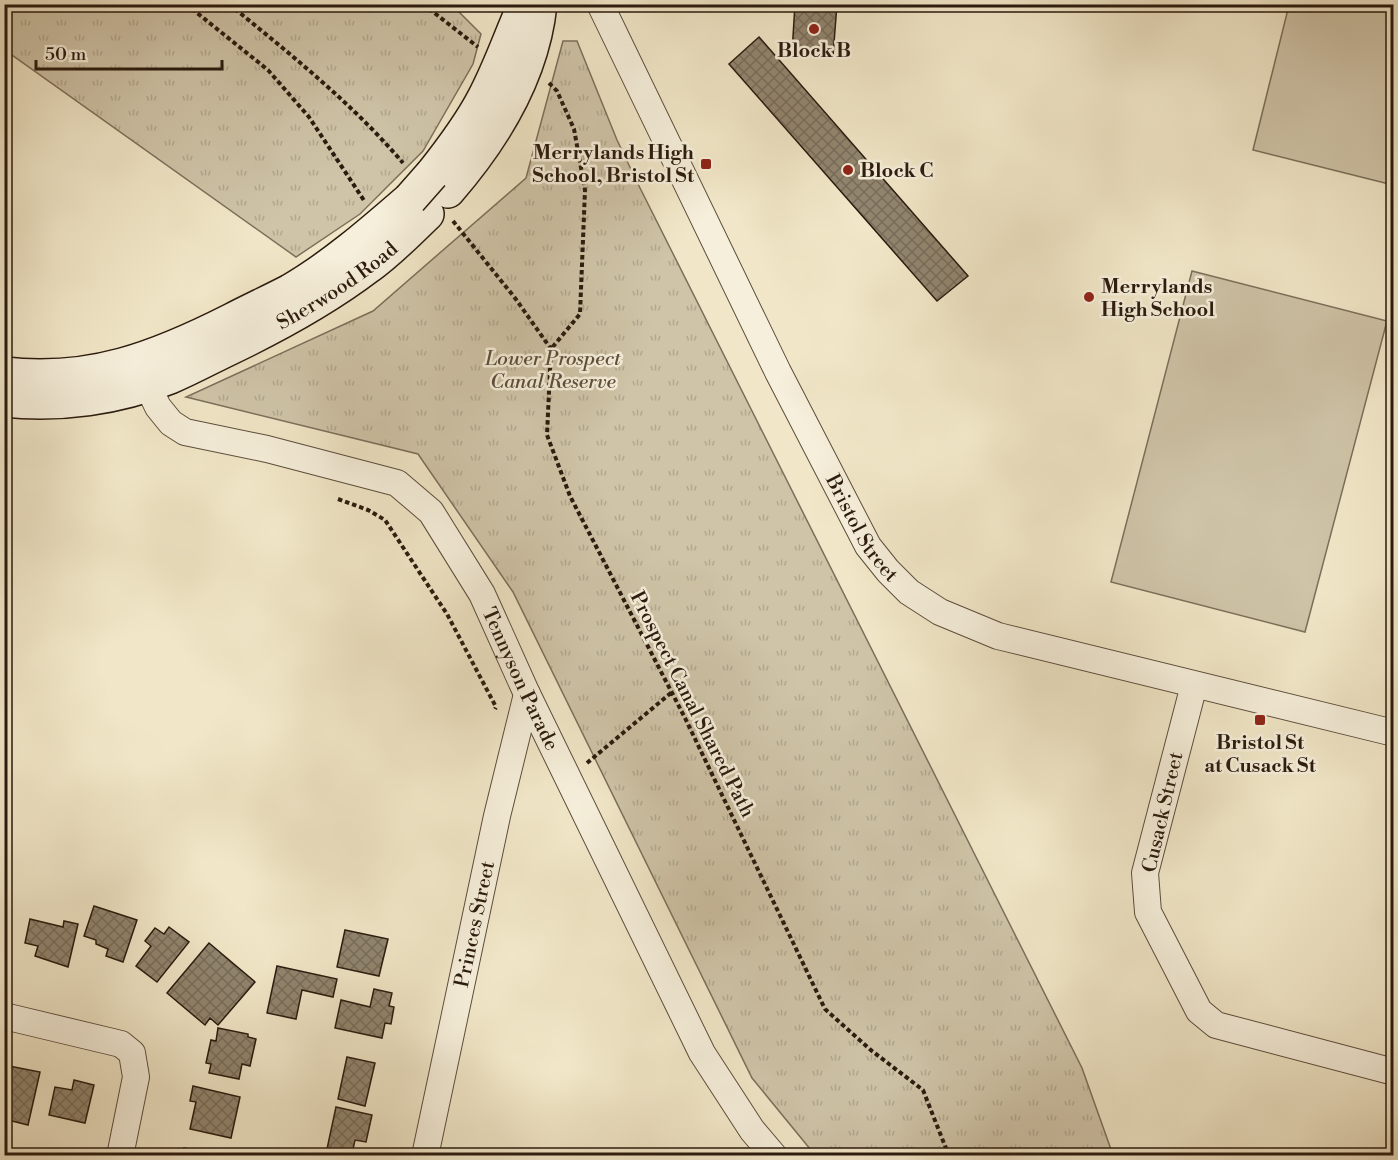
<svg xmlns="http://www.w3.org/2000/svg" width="1398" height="1160" viewBox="0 0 1398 1160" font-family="'Libre Bodoni',serif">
	<defs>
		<pattern id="grass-tufts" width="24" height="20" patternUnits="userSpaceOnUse" patternTransform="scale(1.5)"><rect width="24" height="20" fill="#cfc4a8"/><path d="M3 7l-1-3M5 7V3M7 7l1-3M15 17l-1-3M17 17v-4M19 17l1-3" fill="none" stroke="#b2a88f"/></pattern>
		<pattern id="building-cross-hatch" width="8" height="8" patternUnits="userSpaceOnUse" patternTransform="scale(1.5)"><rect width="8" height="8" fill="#91856f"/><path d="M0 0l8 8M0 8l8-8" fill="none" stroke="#776c5a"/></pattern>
	</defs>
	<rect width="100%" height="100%" fill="#f1e7c8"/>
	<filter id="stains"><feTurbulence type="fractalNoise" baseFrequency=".00333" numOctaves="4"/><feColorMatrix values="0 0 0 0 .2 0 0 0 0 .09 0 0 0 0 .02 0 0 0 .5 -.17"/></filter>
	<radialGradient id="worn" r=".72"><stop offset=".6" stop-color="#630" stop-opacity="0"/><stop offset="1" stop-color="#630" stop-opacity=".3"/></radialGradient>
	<path fill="url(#grass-tufts)" stroke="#7c6f5b" stroke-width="1.5" d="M 5,4 L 452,5 L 481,34 L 473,64 L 423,151 L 360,214 L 296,257 L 5,50 Z
		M 563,41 L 577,41 L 617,140 L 638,184 L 1082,1068 L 1113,1155 L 815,1155 L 752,1078 L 513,592 L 418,454 L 186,397 L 373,311 L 526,178 Z"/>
	<path fill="#cfc4a8" stroke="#7c6f5b" stroke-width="1.5" d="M 1289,5 L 1393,5 L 1393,185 L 1253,150 Z
		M 1192,271 L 1387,321 L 1305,632 L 1111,582 Z"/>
	<path fill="url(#building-cross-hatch)" stroke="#2a1a0e" stroke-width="1.5" d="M 795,4 L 837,4 L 833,56 L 792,53 Z
		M 759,37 L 968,276 L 937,301 L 729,64 Z
		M 94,906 L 137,920 L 123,962 L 106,956 L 108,949 L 96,944 L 96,940 L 84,936 Z
		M 30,919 L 63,927 L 64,921 L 78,924 L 68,967 L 35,956 L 38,946 L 25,943 Z
		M 169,927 L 189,942 L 157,982 L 136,966 L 151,946 L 145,941 L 155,928 L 164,934 Z
		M 345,930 L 388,939 L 379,976 L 337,967 Z
		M 209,943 L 255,982 L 218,1025 L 210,1018 L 205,1025 L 167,993 Z
		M 277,966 L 337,979 L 333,997 L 302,990 L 296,1019 L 267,1013 Z
		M 374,989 L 392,993 L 389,1006 L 394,1007 L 391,1024 L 385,1023 L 382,1038 L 335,1028 L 341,1000 L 370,1007 Z
		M 218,1028 L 248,1034 L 248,1037 L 256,1039 L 250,1066 L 242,1064 L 239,1079 L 209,1073 L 211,1064 L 206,1063 L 211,1040 L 216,1041 Z
		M 347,1057 L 375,1063 L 365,1106 L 338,1099 Z
		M 4,1065 L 40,1072 L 28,1125 L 4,1119 Z
		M 74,1080 L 94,1085 L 85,1123 L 49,1115 L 55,1087 L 72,1090 Z
		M 193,1086 L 240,1097 L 231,1138 L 190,1129 L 196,1102 L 190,1101 Z
		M 336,1107 L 372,1115 L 366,1142 L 355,1140 L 352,1154 L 327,1149 Z
		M 184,1148 L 214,1155 L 183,1156 Z"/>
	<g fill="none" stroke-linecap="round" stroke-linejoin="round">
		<g stroke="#5c4d3c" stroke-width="28">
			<g id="minor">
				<path id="s1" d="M 600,4 L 778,372 L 868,546 L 888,571 L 909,592 L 940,612 L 998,636 L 1394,733"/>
				<path id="s2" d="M 140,370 L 158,407 L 171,423 L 185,432 L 267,449 L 397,483 L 431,512 L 482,594 L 527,694 L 702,1053 L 752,1130 L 774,1156"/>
				<path d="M 1194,685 L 1145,873 L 1148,912 L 1199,1011 L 1216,1025 L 1394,1072"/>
				<path d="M 4,1016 L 121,1044 L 132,1053 L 136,1077 L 120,1156"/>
				<path id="s3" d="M 425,1156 L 497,816 L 527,694"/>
			</g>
		</g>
		<g stroke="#2a1a0e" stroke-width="36">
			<g id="secondary">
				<path d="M 432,174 C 451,150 470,125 484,98 C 500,68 511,35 525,4"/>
				<path d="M 448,191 C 494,138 533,75 540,4"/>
				<path d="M 4,374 C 90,384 157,358 232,320 C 251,310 271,301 290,291 C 333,266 372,232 410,199"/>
				<path id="s4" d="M 4,400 C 60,406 118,398 170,377 C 191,368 211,357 232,347 C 280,324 327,298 369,266 C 390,251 408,232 427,214"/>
			</g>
		</g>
		<path stroke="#2a1a0e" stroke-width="4" stroke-dasharray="4.5 3" stroke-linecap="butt" d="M 186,4 L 268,70 L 309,117 L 365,202
			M 229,4 C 290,54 352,103 403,163
			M 423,4 L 478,47
			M 549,83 L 557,91 L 574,129 L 585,190 L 580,314 L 551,349
			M 453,221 L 515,298 L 551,349 L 547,435 L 570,496 L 685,718 L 825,1009 L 872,1051 L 923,1090 L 949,1156
			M 338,499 L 368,510 L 385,520 L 447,614 L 496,707 L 495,709
			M 587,763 L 672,692"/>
		<use href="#minor" stroke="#f6efdb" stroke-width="26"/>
		<use href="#secondary" stroke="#f6efdb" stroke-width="33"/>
		<g stroke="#2a1a0e" stroke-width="36" stroke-linecap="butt">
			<path id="secondary-bridge" d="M 410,199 L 432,174"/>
		</g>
		<use href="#secondary-bridge" stroke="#f6efdb" stroke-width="33"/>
	</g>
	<g fill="#8f2418" stroke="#f6efdb" stroke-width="2">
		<circle cx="814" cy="29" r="6"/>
		<rect x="700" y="158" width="12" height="12" rx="3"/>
		<circle cx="848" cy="170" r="6"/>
		<circle cx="1089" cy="297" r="6"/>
		<rect x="1254" y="714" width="12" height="12" rx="3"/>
	</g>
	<g text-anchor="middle" stroke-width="5" stroke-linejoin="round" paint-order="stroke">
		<g font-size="20" font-weight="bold" fill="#2a1a0e" stroke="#f6efdb">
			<text x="814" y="57">Block B</text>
			<text x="694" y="159" text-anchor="end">Merrylands High<tspan x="694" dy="23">School, Bristol St</tspan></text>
			<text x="860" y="177" text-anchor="start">Block C</text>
			<text x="1101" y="293" text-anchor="start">Merrylands<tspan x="1101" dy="23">High School</tspan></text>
			<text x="1260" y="749">Bristol St<tspan x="1260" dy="23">at Cusack St</tspan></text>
		</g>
		<g font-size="20" fill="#2a1a0e" stroke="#f6efdb">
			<text dy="7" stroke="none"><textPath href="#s4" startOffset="360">Sherwood Road</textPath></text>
			<text dy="7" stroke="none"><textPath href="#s1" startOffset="586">Bristol Street</textPath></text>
			<text dy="7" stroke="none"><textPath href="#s2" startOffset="531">Tennyson Parade</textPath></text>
			<text transform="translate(693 704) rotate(63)" y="7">Prospect Canal Shared Path</text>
			<text transform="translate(1162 812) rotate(-77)" y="7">Cusack Street</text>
			<text dy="7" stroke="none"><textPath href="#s3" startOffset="237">Princes Street</textPath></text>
		</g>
		<g font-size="20" font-style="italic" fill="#5c4d3c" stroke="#f6efdb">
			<text x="553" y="365">Lower Prospect<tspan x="553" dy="23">Canal Reserve</tspan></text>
		</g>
	</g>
	<rect width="1398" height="1160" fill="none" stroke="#f1e7c8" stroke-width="24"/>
	<rect x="6" y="6" width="1386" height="1148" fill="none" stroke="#2a1a0e" stroke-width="3"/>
	<rect x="12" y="12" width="1374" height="1136" fill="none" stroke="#2a1a0e" stroke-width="1.5"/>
	<path d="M36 60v9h186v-9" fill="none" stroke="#2a1a0e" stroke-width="3"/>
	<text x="45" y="60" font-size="18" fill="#2a1a0e" stroke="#f6efdb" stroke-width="4.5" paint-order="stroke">50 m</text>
	<rect width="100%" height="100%" filter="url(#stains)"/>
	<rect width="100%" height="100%" fill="url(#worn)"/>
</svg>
